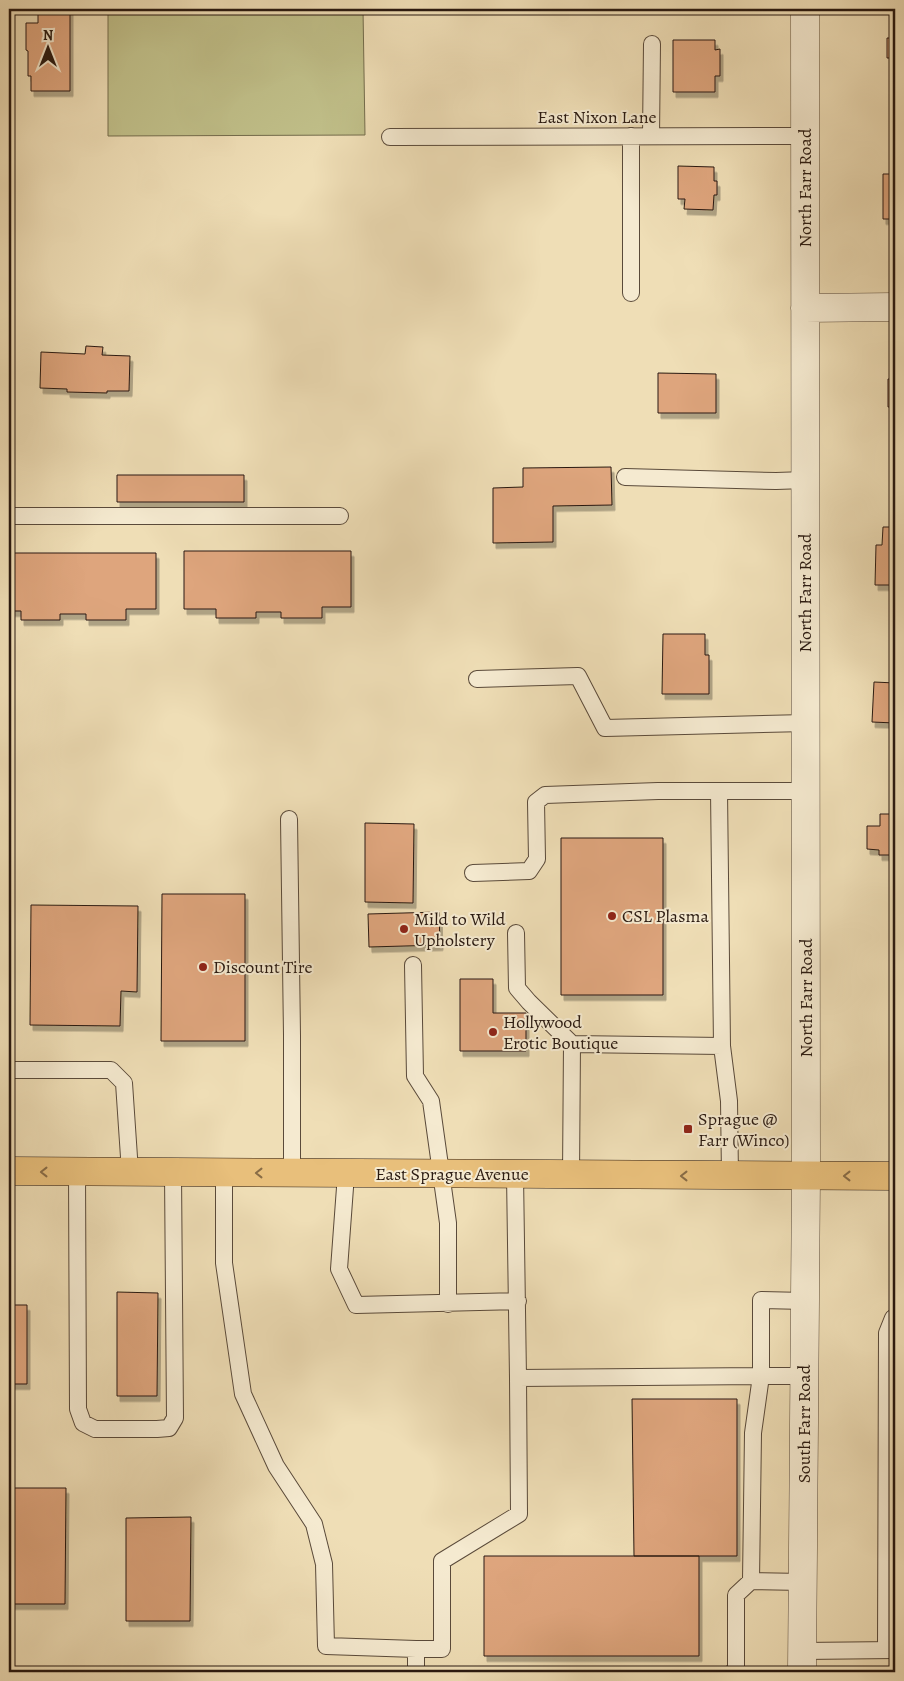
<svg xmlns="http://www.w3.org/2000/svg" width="904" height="1681" viewBox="0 0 904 1681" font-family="Alegreya,serif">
	<defs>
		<filter id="shadow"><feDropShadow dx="3" dy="5.5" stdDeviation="0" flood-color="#0004"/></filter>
	</defs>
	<rect width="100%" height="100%" fill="#efdeb6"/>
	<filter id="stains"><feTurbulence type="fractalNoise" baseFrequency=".004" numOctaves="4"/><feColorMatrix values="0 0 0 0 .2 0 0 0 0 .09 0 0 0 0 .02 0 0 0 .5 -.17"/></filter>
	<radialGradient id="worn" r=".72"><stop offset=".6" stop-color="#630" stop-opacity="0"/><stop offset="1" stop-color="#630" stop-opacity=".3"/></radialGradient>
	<path fill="#c0bf89" stroke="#746c4c" d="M 108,9 L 363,9 L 365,135 L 108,136 Z"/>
	<path fill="#dea57d" stroke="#291910" filter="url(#shadow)" d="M 38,9 L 70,9 L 70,91 L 31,91 L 31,76 L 28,76 L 28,51 L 26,50 L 26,23 L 38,23 Z
		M 887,38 L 895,38 L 895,75 L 894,75 L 894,58 L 887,58 Z
		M 673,40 L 715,40 L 715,50 L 720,49 L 720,76 L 715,76 L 715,92 L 673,92 Z
		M 678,166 L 714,167 L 714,181 L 717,181 L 717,195 L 714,195 L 713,210 L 684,209 L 685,199 L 678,199 Z
		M 883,174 L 895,174 L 895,219 L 883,219 Z
		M 86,346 L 103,347 L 102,355 L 130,356 L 129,391 L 107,391 L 107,393 L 67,392 L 67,389 L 40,388 L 41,352 L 85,354 Z
		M 658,373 L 716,374 L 716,413 L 658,413 Z
		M 888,379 L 895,379 L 895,407 L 888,407 Z
		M 611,467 L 612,505 L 553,506 L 553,542 L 493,543 L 493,488 L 523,487 L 523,468 Z
		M 117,475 L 244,475 L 244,502 L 117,502 Z
		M 883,527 L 895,527 L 895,585 L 875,585 L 876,545 L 882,545 Z
		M 184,551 L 351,551 L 351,607 L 322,607 L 322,618 L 281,618 L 281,612 L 256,612 L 256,618 L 216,618 L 216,609 L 184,609 Z
		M 9,553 L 156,553 L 156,609 L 126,609 L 126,620 L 86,620 L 86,614 L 60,614 L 60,620 L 21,620 L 21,611 L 9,611 Z
		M 663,634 L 705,634 L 705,655 L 709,655 L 709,694 L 662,694 Z
		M 874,682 L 895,683 L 895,723 L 872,722 Z
		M 880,814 L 895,814 L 895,855 L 879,855 L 879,850 L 867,849 L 867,826 L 880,826 Z
		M 365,823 L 414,824 L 413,903 L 365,902 Z
		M 561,838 L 663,838 L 663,995 L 561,995 Z
		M 162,894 L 245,894 L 245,1041 L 161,1041 Z
		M 31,905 L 138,906 L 137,992 L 121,991 L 120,1026 L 30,1025 Z
		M 439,912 L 440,945 L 369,947 L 368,914 Z
		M 460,979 L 493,979 L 493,1013 L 526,1013 L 526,1051 L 460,1051 Z
		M 117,1292 L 158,1293 L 157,1396 L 117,1396 Z
		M 9,1305 L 27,1305 L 27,1384 L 9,1384 Z
		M 632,1399 L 737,1399 L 737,1556 L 634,1556 Z
		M 9,1488 L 66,1488 L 65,1604 L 9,1604 Z
		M 191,1517 L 190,1621 L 126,1621 L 126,1518 Z
		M 484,1556 L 699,1556 L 699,1656 L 484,1656 Z"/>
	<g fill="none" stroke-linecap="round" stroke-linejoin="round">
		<g stroke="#5a4a3a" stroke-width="18">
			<path id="service" d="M 651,136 L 652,44
				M 390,137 L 805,136
				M 631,293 L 631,136
				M 625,477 L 776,481 L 805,480
				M 9,516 L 340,516
				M 477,679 L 578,676 L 605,728 L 806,723
				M 289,819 L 292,1035 L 292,1173
				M 473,873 L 529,871 L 537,859 L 536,802 L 545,795 L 658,791 L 806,791
				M 516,933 L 517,988 L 529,1002 L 572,1044
				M 413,965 L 415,1076 L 431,1101 L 448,1223 L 448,1304
				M 722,1046 L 729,1101 L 730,1176
				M 9,1070 L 111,1070 L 124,1083 L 130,1172
				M 77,1172 L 78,1409 L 83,1423 L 95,1429 L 157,1429 L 169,1428 L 175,1418 L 173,1173
				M 224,1173 L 224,1263 L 243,1394 L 276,1466 L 314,1524 L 324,1564 L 326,1646 L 416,1649 L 416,1672
				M 346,1174 L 339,1269 L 356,1305 L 518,1301
				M 515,1175 L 518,1378 L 761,1376 L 753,1433 L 751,1581
				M 571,1175 L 572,1044 L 722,1046 L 719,791
				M 805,1376 L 761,1376 L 761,1300 L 805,1301
				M 416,1649 L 442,1649 L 442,1561 L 519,1514 L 518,1378
				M 886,1650 L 887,1333 L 893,1318 L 895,1317
				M 802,1651 L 895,1650
				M 733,1672 L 736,1668 L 736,1595 L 751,1581 L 803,1582"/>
		</g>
		<g stroke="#5a4a3a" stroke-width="29">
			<path id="minor" d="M 805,9 L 806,1176
				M 805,308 L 895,307"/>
		</g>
		<g stroke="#5a4a3a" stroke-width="29">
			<path id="tertiary" d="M 802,1672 L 806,1176"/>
		</g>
		<g stroke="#291910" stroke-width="29">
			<path id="primary" d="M 9,1171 L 895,1176"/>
		</g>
		<use href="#service" stroke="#f5ead0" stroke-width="16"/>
		<use href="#minor" stroke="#f5ead0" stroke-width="28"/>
		<use href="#tertiary" stroke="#f5ead0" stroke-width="28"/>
		<use href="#primary" stroke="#e8bf7b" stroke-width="28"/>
	</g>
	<defs><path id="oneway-chevron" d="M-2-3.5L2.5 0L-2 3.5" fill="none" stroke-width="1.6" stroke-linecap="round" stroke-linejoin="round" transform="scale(1.25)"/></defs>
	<g stroke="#886c46">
		<use href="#oneway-chevron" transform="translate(44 1172) rotate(-180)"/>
		<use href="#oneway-chevron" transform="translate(259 1173) rotate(-180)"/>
		<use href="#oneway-chevron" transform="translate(684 1176) rotate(-180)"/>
		<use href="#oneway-chevron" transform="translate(847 1176) rotate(180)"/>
	</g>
	<g fill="#8f2418" stroke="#f5ead0" stroke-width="2">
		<circle cx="612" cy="916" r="5"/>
		<circle cx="404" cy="929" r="5"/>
		<circle cx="203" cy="967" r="5"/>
		<circle cx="493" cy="1032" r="5"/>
		<rect x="683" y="1124" width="10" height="10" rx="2.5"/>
	</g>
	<g text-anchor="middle" stroke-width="4" stroke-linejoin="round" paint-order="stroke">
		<g font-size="18" fill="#291910" stroke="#f5ead0">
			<text x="597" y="123">East Nixon Lane</text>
			<text transform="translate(805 188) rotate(-90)" y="6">North Farr Road</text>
			<text transform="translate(805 593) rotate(-90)" y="6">North Farr Road</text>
			<text transform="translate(806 998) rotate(-90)" y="6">North Farr Road</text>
			<text x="452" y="1180">East Sprague Avenue</text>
			<text transform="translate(804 1424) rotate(-90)" y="6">South Farr Road</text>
		</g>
		<g font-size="18" fill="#291910" stroke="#f5ead0" text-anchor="start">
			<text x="622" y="922">CSL Plasma</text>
			<text x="414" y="925">Mild to Wild<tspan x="414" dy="21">Upholstery</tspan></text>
			<text x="213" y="973">Discount Tire</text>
			<text x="503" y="1028">Hollywood<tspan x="503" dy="21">Erotic Boutique</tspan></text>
			<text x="698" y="1125">Sprague @<tspan x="698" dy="21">Farr (Winco)</tspan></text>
		</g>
	</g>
	<rect width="904" height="1681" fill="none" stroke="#efdeb6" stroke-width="30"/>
	<rect x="10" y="10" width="884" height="1661" fill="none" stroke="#291910" stroke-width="2.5"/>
	<rect x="15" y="15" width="874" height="1651" fill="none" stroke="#291910"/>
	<g transform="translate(48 48)" stroke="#f5ead0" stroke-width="4" paint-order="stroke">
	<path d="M0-4L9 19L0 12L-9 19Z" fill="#291910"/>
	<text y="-8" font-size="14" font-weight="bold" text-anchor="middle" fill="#291910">N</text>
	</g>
	<rect width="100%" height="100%" filter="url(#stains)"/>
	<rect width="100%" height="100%" fill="url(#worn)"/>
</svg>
